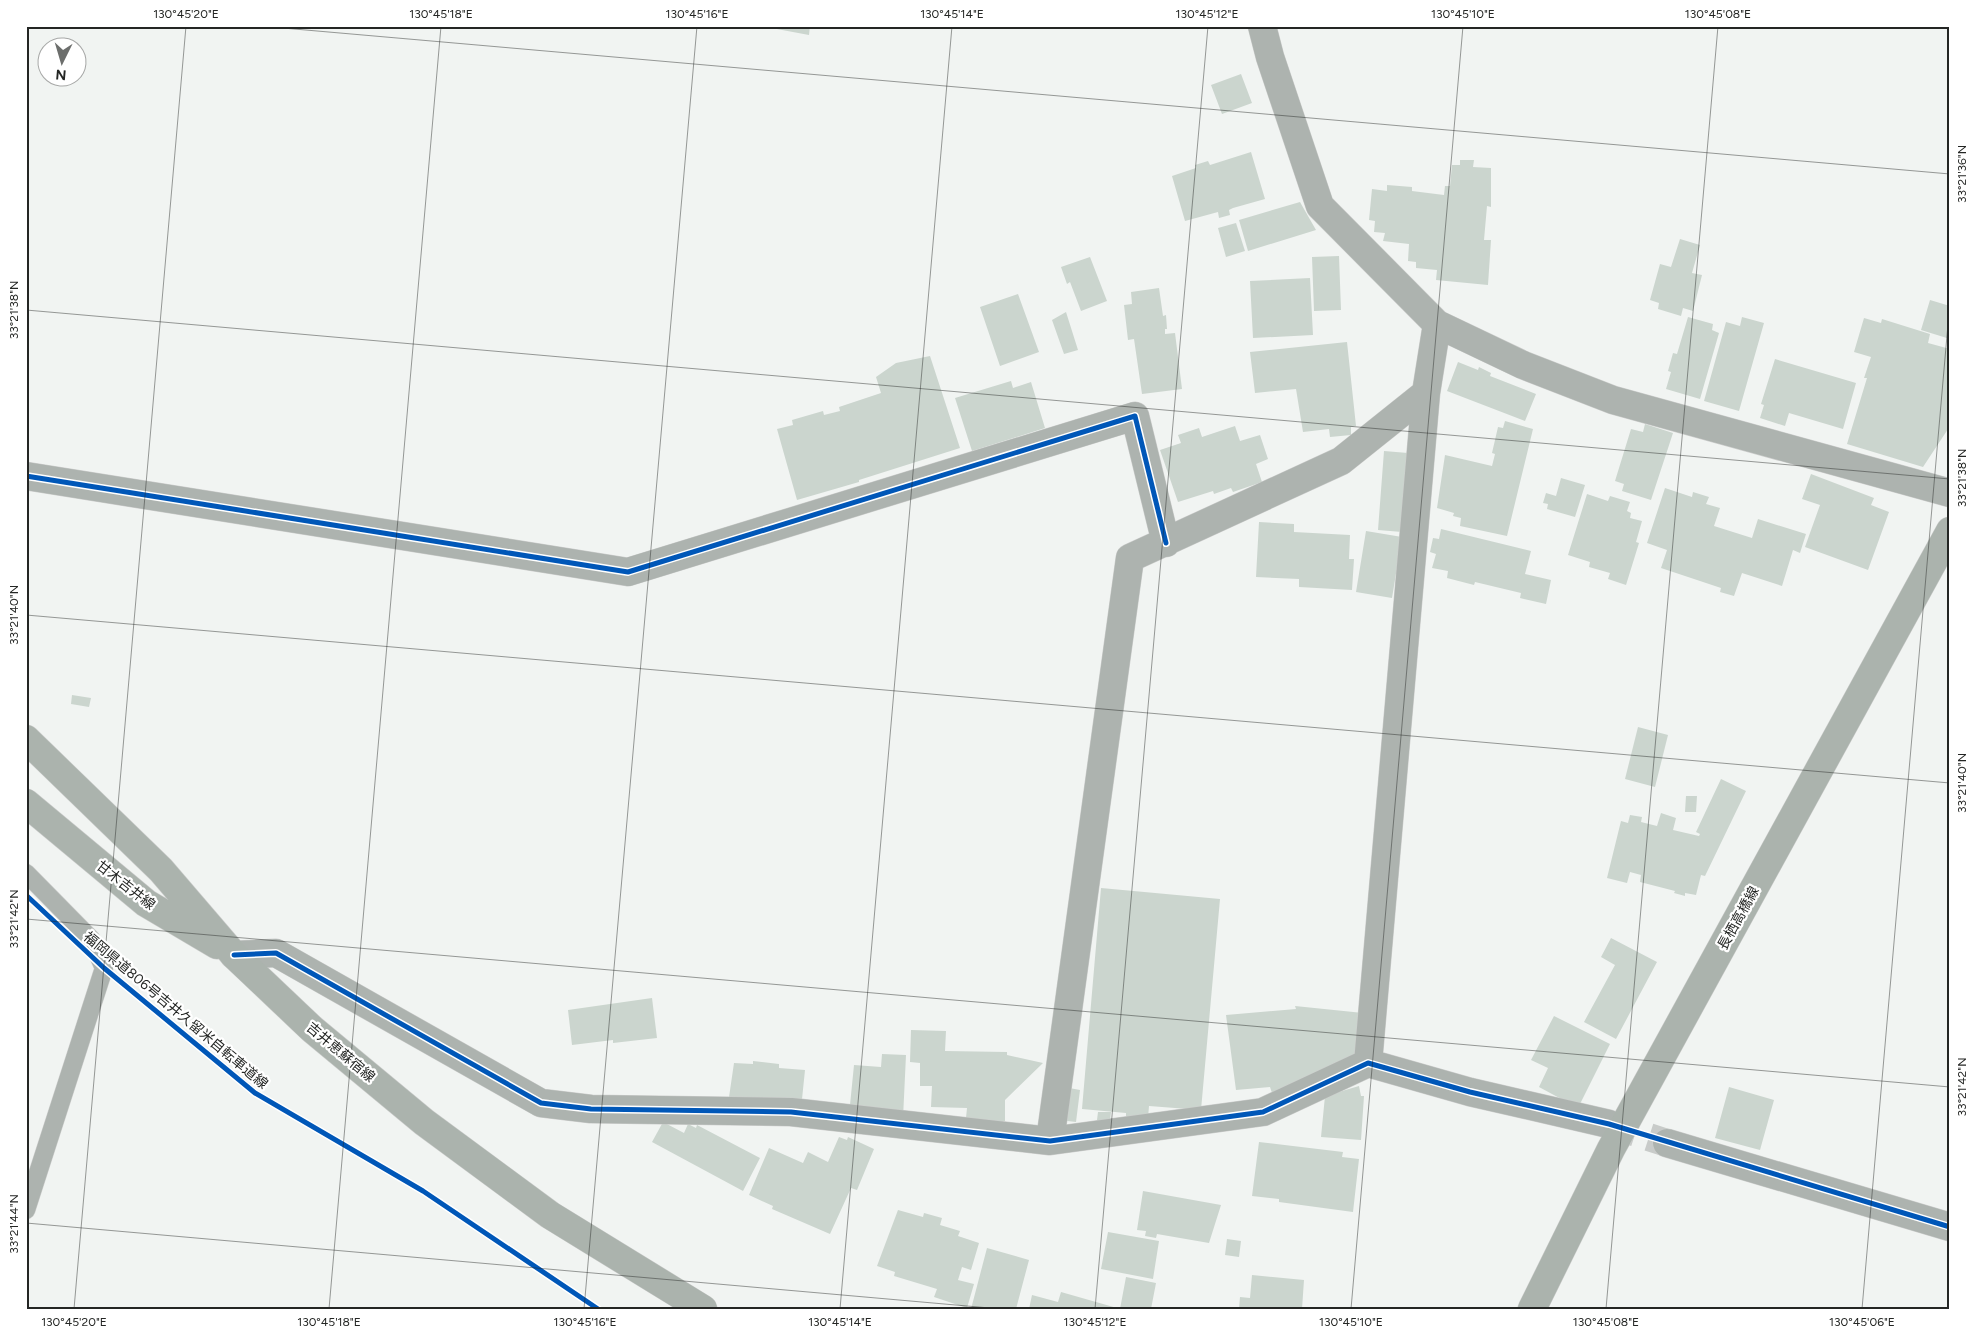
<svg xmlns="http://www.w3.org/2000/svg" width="1976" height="1335" viewBox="0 0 1976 1335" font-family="Figtree,'Noto Sans JP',sans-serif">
	<rect width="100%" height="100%" fill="#f1f4f2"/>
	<path fill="#cbd5ce" d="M 760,26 L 810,26 L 809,35 Z
		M 1241,74 L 1252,103 L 1222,114 L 1211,85 Z
		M 1251,152 L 1265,199 L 1233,208 L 1229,210 L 1230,215 L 1219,218 L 1218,212 L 1185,221 L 1172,176 L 1196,168 L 1195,165 L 1208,161 L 1210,165 Z
		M 1460,160 L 1474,160 L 1473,167 L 1491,168 L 1491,207 L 1487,206 L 1484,240 L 1491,240 L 1488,285 L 1436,280 L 1437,270 L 1416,268 L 1416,262 L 1408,261 L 1409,244 L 1383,241 L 1385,233 L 1374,232 L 1375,221 L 1369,220 L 1372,189 L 1387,191 L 1387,185 L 1412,187 L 1412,191 L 1444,195 L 1445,186 L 1450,186 L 1452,165 L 1460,165 Z
		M 1300,202 L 1316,230 L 1248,251 L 1239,220 Z
		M 1236,223 L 1245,251 L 1226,257 L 1218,228 Z
		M 1680,239 L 1700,245 L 1692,273 L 1702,275 L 1693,311 L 1683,308 L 1681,316 L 1658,309 L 1659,303 L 1650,300 L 1660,264 L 1671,267 Z
		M 1339,256 L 1341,310 L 1314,311 L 1312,257 Z
		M 1090,257 L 1107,301 L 1081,311 L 1070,282 L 1067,284 L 1061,267 Z
		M 1310,278 L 1313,335 L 1253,338 L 1250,281 Z
		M 1159,288 L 1163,316 L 1166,315 L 1167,329 L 1165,329 L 1165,334 L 1175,333 L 1182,389 L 1142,394 L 1134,339 L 1128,340 L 1124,305 L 1132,304 L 1131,292 Z
		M 1018,294 L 1039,352 L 1000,366 L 980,307 Z
		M 1930,300 L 1950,306 L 1950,339 L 1921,330 Z
		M 1066,312 L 1078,350 L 1064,354 L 1052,320 Z
		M 1688,317 L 1713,324 L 1712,330 L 1719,333 L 1700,399 L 1666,389 L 1671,372 L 1668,371 L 1673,353 L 1677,354 Z
		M 1742,317 L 1764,323 L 1739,411 L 1704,401 L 1726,322 L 1740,326 Z
		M 1864,318 L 1881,323 L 1882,319 L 1930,334 L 1928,343 L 1950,349 L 1950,387 L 1947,395 L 1950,395 L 1950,426 L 1923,467 L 1847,444 L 1867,378 L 1864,378 L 1871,357 L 1854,352 Z
		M 1347,342 L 1356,426 L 1351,427 L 1351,435 L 1330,437 L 1329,429 L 1303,432 L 1296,389 L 1255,393 L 1250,352 Z
		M 930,356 L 960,448 L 859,480 L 859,482 L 797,500 L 777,429 L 793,425 L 792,420 L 823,411 L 824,415 L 840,411 L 839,407 L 881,393 L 876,377 L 896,363 Z
		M 1775,359 L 1856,383 L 1843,429 L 1789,413 L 1785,426 L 1760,418 L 1764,405 L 1761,404 Z
		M 1458,362 L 1478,370 L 1479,367 L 1491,373 L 1490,376 L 1536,394 L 1525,421 L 1447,391 Z
		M 1011,381 L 1013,388 L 1031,382 L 1045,428 L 972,451 L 955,398 Z
		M 1505,421 L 1533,429 L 1507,536 L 1460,526 L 1461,518 L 1453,516 L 1454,513 L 1437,508 L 1445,455 L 1492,466 L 1495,454 L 1492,453 L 1498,427 L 1503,428 Z
		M 1645,424 L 1673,433 L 1651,500 L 1622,491 L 1624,484 L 1615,481 L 1631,429 L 1643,432 Z
		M 1235,426 L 1240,441 L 1260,435 L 1268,459 L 1256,464 L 1262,482 L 1233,492 L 1231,488 L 1214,494 L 1213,491 L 1178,502 L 1160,450 L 1181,443 L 1178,435 L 1199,428 L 1202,437 Z
		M 1384,451 L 1408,453 L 1402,532 L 1378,530 Z
		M 1811,474 L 1874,498 L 1871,505 L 1889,512 L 1868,570 L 1805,547 L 1820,505 L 1802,499 Z
		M 1561,478 L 1585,485 L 1575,517 L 1547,509 L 1548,504 L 1543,503 L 1546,493 L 1556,496 Z
		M 1665,488 L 1692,497 L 1693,492 L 1709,497 L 1706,504 L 1720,508 L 1714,526 L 1752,538 L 1758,519 L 1806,534 L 1800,553 L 1793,550 L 1782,586 L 1742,573 L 1734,596 L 1720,592 L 1721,588 L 1661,568 L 1667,550 L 1647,543 Z
		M 1587,494 L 1608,501 L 1610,496 L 1630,502 L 1627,511 L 1631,513 L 1630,518 L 1642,521 L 1636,542 L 1639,543 L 1626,585 L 1608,579 L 1610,573 L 1589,567 L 1590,562 L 1568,555 Z
		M 1259,522 L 1294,524 L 1294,532 L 1350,535 L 1349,559 L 1354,559 L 1352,590 L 1299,587 L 1299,579 L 1256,577 Z
		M 1441,529 L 1531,551 L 1525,574 L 1551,580 L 1546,604 L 1520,598 L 1521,593 L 1475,582 L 1474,585 L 1447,578 L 1448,571 L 1432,568 L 1436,554 L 1430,552 L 1433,538 L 1439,539 Z
		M 1366,531 L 1402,537 L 1392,598 L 1356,592 Z
		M 72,695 L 91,698 L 89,707 L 71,704 Z
		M 1638,727 L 1668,735 L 1655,787 L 1625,779 Z
		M 1721,779 L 1746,791 L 1705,876 L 1701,875 L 1696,895 L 1685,893 L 1685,896 L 1674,893 L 1675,891 L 1640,882 L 1641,875 L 1630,872 L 1627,883 L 1607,878 L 1621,821 L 1628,823 L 1630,815 L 1642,817 L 1641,822 L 1657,826 L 1661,813 L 1676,818 L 1673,830 L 1699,836 L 1700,834 L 1696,832 Z
		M 1686,796 L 1697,796 L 1696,812 L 1685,812 Z
		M 1101,888 L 1220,899 L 1201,1110 L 1149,1106 L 1148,1118 L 1126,1116 L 1126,1113 L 1082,1109 Z
		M 1611,938 L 1657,962 L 1616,1039 L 1584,1022 L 1615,965 L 1601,957 Z
		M 652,998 L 657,1038 L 613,1043 L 613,1040 L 572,1045 L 568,1010 Z
		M 1295,1006 L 1363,1013 L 1357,1054 L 1272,1093 L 1270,1087 L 1236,1090 L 1226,1015 L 1296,1009 Z
		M 1554,1016 L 1610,1044 L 1578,1108 L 1539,1087 L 1548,1068 L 1531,1060 Z
		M 911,1030 L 946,1031 L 945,1051 L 1007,1052 L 1007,1055 L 1043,1063 L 1005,1100 L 1005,1121 L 974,1121 L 975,1118 L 966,1118 L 967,1108 L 931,1107 L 932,1086 L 920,1086 L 920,1063 L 910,1062 Z
		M 882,1054 L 906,1055 L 903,1118 L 849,1115 L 854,1065 L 881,1067 Z
		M 753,1061 L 779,1064 L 779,1068 L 805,1070 L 801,1109 L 728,1104 L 734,1063 L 753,1064 Z
		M 1359,1086 L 1361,1096 L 1364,1096 L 1361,1140 L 1321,1137 L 1325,1096 Z
		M 1064,1087 L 1080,1090 L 1076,1122 L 1059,1120 Z
		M 1729,1087 L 1774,1100 L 1760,1150 L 1715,1138 Z
		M 1098,1112 L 1111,1112 L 1110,1121 L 1097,1120 Z
		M 663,1122 L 684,1133 L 688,1124 L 696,1128 L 697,1125 L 760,1158 L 743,1191 L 652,1142 Z
		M 839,1137 L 847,1140 L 848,1137 L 874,1149 L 857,1190 L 851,1188 L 830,1234 L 772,1209 L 773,1206 L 749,1195 L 769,1148 L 803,1163 L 808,1152 L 828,1162 Z
		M 1259,1142 L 1343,1152 L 1342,1157 L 1359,1159 L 1353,1212 L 1279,1202 L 1279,1199 L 1252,1196 Z
		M 1143,1191 L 1221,1205 L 1209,1243 L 1157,1234 L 1156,1238 L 1145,1236 L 1146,1231 L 1137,1230 Z
		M 898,1210 L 923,1217 L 924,1213 L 942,1218 L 940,1225 L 960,1231 L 958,1236 L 979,1243 L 971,1270 L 962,1267 L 958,1280 L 974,1284 L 967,1308 L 934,1297 L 937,1289 L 894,1276 L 895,1272 L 877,1266 Z
		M 1108,1232 L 1159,1241 L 1153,1279 L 1101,1269 Z
		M 1227,1239 L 1241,1241 L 1239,1257 L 1225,1255 Z
		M 987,1248 L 1029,1260 L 1016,1309 L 971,1309 Z
		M 1252,1275 L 1304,1280 L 1302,1309 L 1239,1309 L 1240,1297 L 1250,1298 Z
		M 1126,1277 L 1156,1283 L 1151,1309 L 1120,1309 Z
		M 1061,1292 L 1117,1308 L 1117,1309 L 1029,1309 L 1032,1295 L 1058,1302 Z"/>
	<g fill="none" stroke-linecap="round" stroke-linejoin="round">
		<path stroke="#c8cbc9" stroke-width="28" stroke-dasharray="28 14" stroke-linecap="butt" d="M 1609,1124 L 1667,1143"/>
		<g stroke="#cdcecd" stroke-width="19">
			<path id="lane" d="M 26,873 L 91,939 L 104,968 L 26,1210"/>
		</g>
		<g stroke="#cdcecd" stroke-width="29">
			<path id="street" d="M 1262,26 L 1270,57 L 1320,206 L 1437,324 L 1523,365 L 1613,400 L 1950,493
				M 26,476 L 628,572 L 1135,416 L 1166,543
				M 234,955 L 276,953 L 541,1103 L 591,1109 L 791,1112 L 1050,1141 L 1263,1112 L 1368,1063 L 1470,1092 L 1609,1124
				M 1368,1063 L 1426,393
				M 1050,1141 L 1130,558 L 1341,461 L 1426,393 L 1437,324
				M 1667,1143 L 1950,1227"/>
		</g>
		<g stroke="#cdcecd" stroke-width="29">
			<path id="secondary" d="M 26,739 L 161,870 L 234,955 L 312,1029 L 424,1122 L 550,1215 L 703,1309
				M 26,803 L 146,903 L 217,945
				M 1532,1309 L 1611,1149 L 1950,531"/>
		</g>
		<use href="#lane" stroke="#adb3af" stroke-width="18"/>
		<use href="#street" stroke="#adb3af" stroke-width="28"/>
		<use href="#secondary" stroke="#abb3ad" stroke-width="28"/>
		<g stroke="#fff" stroke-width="8">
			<path id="cycleway" d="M 26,476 L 628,572 L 1135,416 L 1166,543
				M 26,895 L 104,968 L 255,1093 L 423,1191 L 598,1309
				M 234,955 L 276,953 L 541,1103 L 591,1109 L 791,1112 L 1050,1141 L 1263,1112 L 1368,1063 L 1470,1092 L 1609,1124 L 1950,1227"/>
		</g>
		<use href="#cycleway" stroke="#0057b8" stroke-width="5"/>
	</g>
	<path fill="none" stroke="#242624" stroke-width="1" stroke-opacity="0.45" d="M 260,26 L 1950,174M 26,310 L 1950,479M 26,615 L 1950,783M 26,919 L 1950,1087M 26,1223 L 1001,1309M 74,1309 L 186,26M 329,1309 L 441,26M 584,1309 L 697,26M 840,1309 L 952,26M 1095,1309 L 1208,26M 1351,1309 L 1463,26M 1606,1309 L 1718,26M 1862,1309 L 1950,301"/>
	<g text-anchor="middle" stroke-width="4.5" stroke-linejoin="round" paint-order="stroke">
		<g font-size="14" fill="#242624" stroke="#fff">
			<text transform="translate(126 885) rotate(38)" y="5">甘木吉井線</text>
			<text transform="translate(1738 918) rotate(-61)" y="5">長栖高橋線</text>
			<text transform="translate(176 1010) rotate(40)" y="5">福岡県道806号吉井久留米自転車道線</text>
			<text transform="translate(341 1052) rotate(40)" y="5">吉井恵蘇宿線</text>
		</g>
	</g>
	<rect width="1976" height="1335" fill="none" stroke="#ffffff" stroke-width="55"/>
	<g transform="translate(62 62) rotate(185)"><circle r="24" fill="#ffffff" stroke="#a7a8a7"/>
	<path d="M0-4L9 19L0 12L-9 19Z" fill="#6c6e6c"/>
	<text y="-8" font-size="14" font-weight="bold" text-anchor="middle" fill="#242624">N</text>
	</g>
	<rect x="28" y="28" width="1920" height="1280" fill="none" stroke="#242624" stroke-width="2"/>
	<g font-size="12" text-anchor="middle" fill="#242624">
		<text x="186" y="18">130°45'20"E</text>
		<text x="441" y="18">130°45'18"E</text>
		<text x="697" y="18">130°45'16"E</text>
		<text x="952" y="18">130°45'14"E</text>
		<text x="1207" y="18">130°45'12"E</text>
		<text x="1463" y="18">130°45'10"E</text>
		<text x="1718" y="18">130°45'08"E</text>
		<text transform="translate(1962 174) rotate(-90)" y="4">33°21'36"N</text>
		<text transform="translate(14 310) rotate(-90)" y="4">33°21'38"N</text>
		<text transform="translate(1962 478) rotate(-90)" y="4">33°21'38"N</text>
		<text transform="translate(14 615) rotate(-90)" y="4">33°21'40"N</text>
		<text transform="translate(1962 783) rotate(-90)" y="4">33°21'40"N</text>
		<text transform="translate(14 919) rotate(-90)" y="4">33°21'42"N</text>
		<text transform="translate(1962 1087) rotate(-90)" y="4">33°21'42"N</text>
		<text transform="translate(14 1224) rotate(-90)" y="4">33°21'44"N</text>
		<text x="74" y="1326">130°45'20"E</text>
		<text x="329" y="1326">130°45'18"E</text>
		<text x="585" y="1326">130°45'16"E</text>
		<text x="840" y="1326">130°45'14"E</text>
		<text x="1095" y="1326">130°45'12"E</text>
		<text x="1351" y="1326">130°45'10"E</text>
		<text x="1606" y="1326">130°45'08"E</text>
		<text x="1862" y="1326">130°45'06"E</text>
	</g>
</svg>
